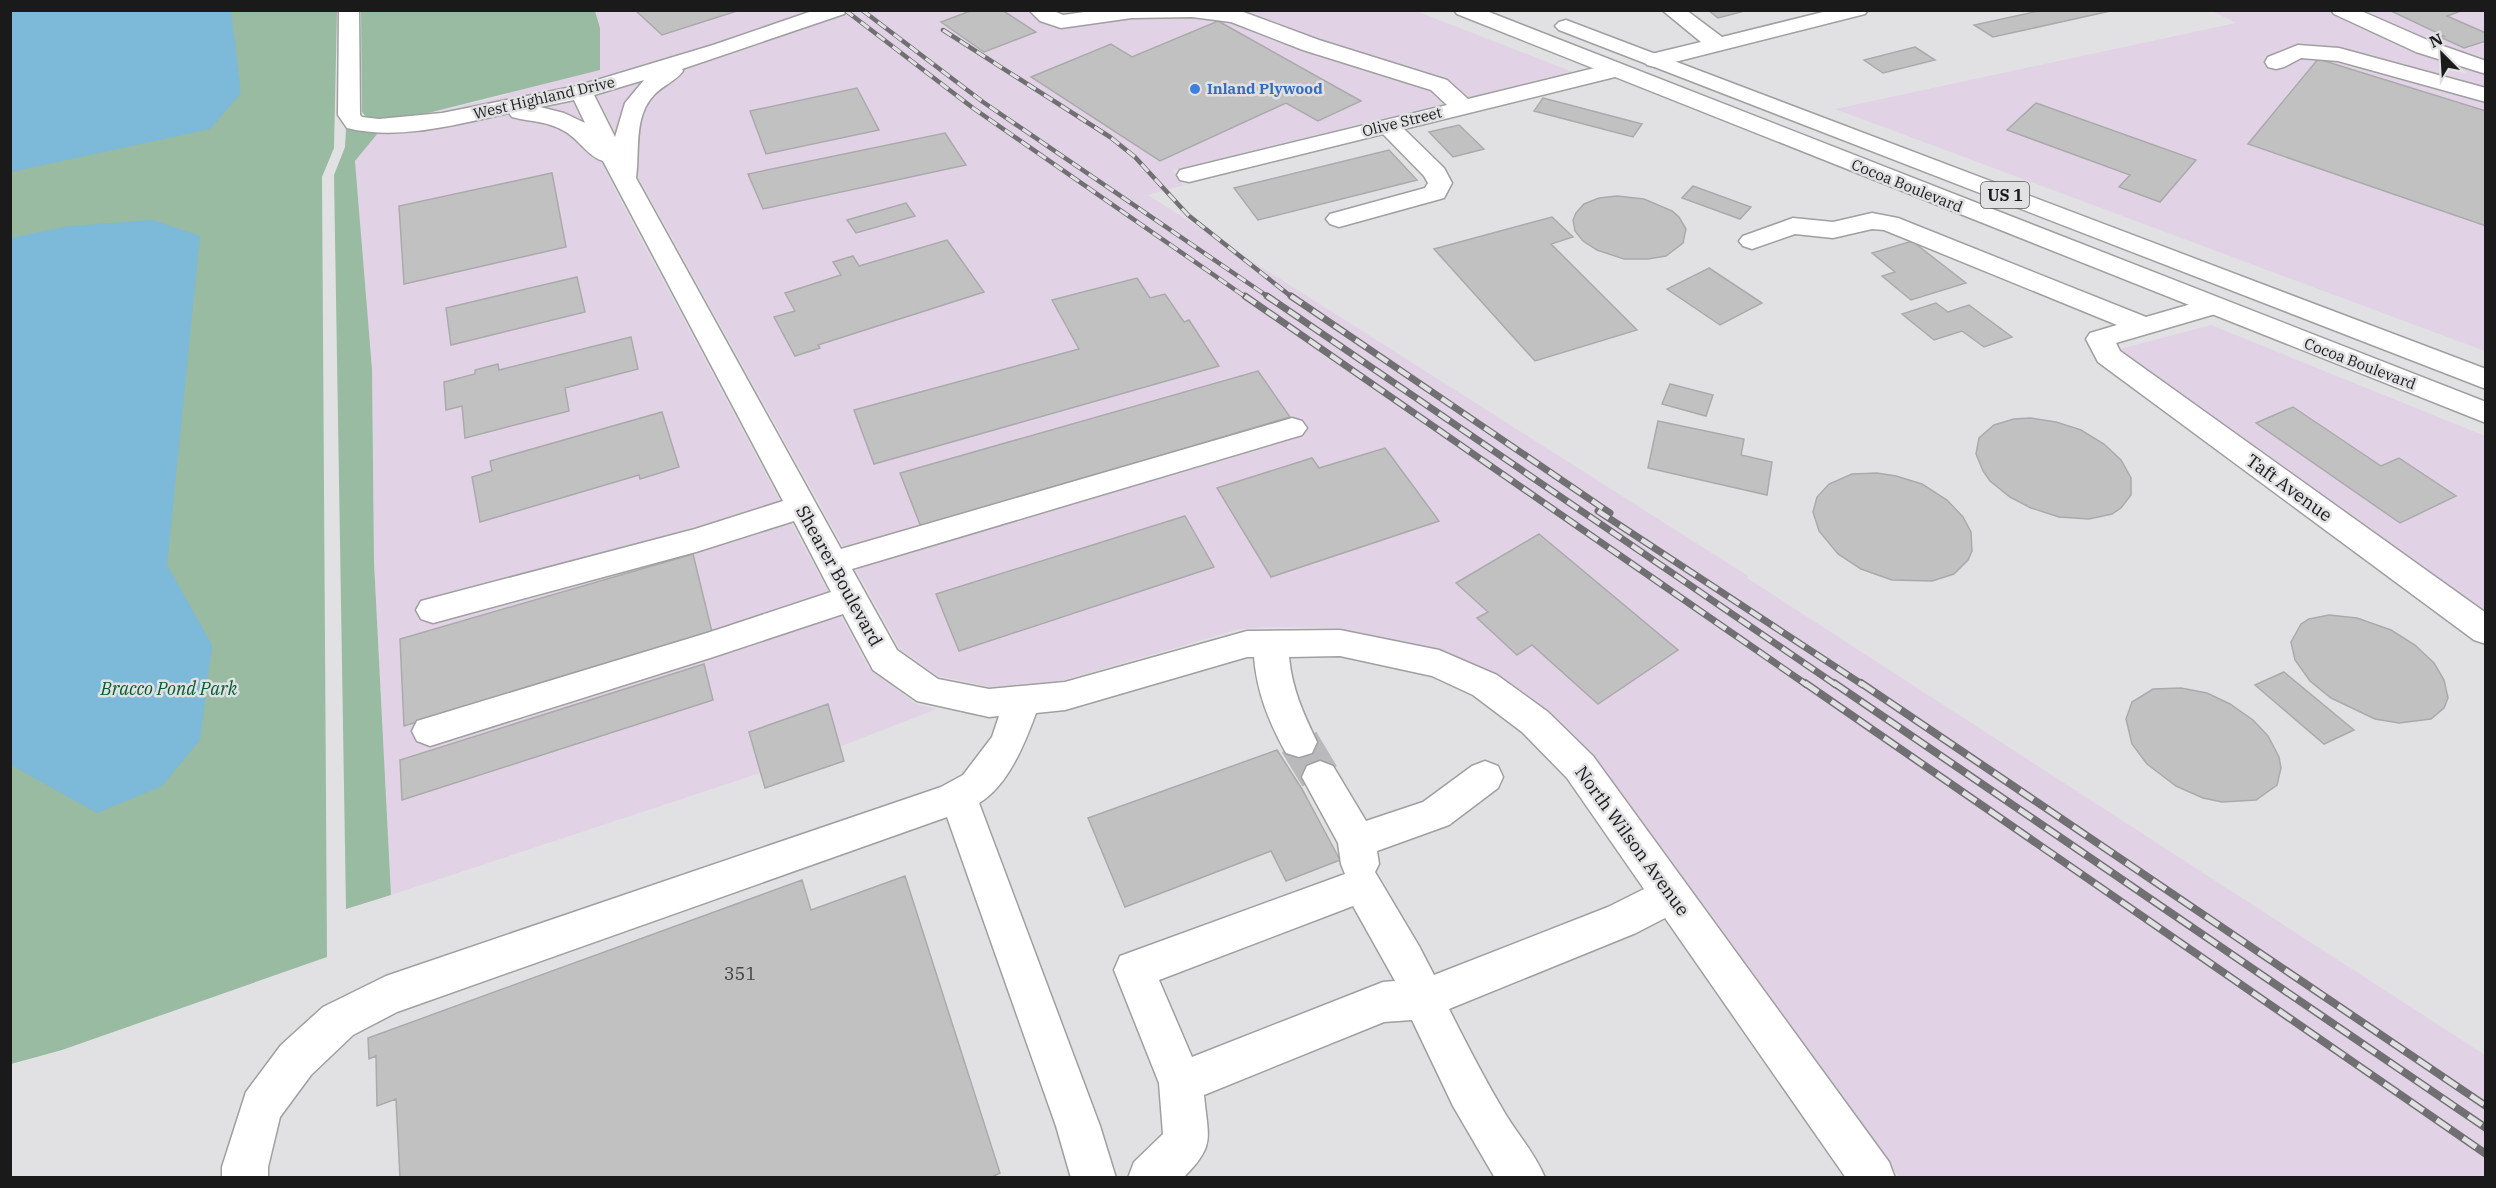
<svg xmlns="http://www.w3.org/2000/svg" width="2496" height="1188" viewBox="0 0 2496 1188" font-family="'IBM Plex Serif',serif">
	<rect width="100%" height="100%" fill="#e1e1e3"/>
	<path fill="#e1d2e5" d="M 856,10 L 1416,11 L 1573,72 L 1173,170 L 1183,185 L 1203,180 L 1148,195 L 1748,576 L 1747,578 L 2485,1055 L 2485,1177 L 1899,1177 L 1597,760 L 1548,713 L 1496,674 L 1446,651 L 1338,628 L 1274,627 L 1240,629 L 1061,681 L 991,687 L 938,676 L 900,649 L 637,175 L 596,95 L 726,55 Z
		M 595,11 L 819,11 L 716,45 L 579,86 L 420,115 L 506,95 L 600,28 Z
		M 2212,11 L 2329,11 L 2355,23 L 2485,73 L 2485,351 L 1835,109 L 2236,23 Z
		M 2353,11 L 2485,11 L 2485,63 L 2429,43 Z
		M 572,101 L 615,190 L 868,667 L 916,704 L 937,709 L 839,747 L 391,895 L 374,562 L 372,369 L 355,161 L 378,133 L 443,126 Z
		M 2211,325 L 2485,436 L 2485,617 L 2123,355 L 2120,349 Z"/>
	<path fill="#98bba2" d="M 11,11 L 337,11 L 334,148 L 322,177 L 327,957 L 62,1050 L 11,1064 Z
		M 361,11 L 595,11 L 600,28 L 600,70 L 420,115 L 384,119 L 366,117 L 362,112 Z
		M 346,129 L 378,133 L 355,161 L 372,369 L 374,562 L 391,895 L 346,909 L 334,175 L 345,147 Z"/>
	<path fill="#7db9d8" d="M 10,11 L 231,11 L 241,93 L 210,129 L 11,172 Z
		M 153,220 L 200,236 L 167,565 L 212,645 L 200,740 L 162,786 L 97,813 L 11,765 L 11,238 L 69,226 Z"/>
	<path fill="#c2c1c2" stroke="#abaaab" stroke-width="1.5" d="M 635,10 L 740,10 L 662,35 Z
		M 973,10 L 1002,10 L 1036,32 L 984,52 L 941,22 Z
		M 1708,10 L 1738,10 L 1741,12 L 1718,18 Z
		M 2043,10 L 2115,10 L 1993,37 L 1974,25 Z
		M 2389,10 L 2455,10 L 2458,12 L 2447,16 L 2486,33 L 2486,41 L 2464,48 L 2440,37 L 2444,36 Z
		M 1218,21 L 1361,101 L 1318,121 L 1286,103 L 1160,161 L 1031,77 L 1111,44 L 1132,57 Z
		M 1915,47 L 1935,60 L 1883,73 L 1864,60 Z
		M 2318,59 L 2486,111 L 2486,226 L 2248,144 Z
		M 857,88 L 879,130 L 766,154 L 750,111 Z
		M 1543,98 L 1642,124 L 1633,137 L 1534,111 Z
		M 2036,103 L 2196,160 L 2160,202 L 2119,187 L 2130,175 L 2007,130 Z
		M 1459,125 L 1484,149 L 1453,157 L 1429,132 Z
		M 945,133 L 966,165 L 763,209 L 748,174 Z
		M 1389,150 L 1417,180 L 1258,220 L 1234,188 Z
		M 552,173 L 566,247 L 404,284 L 399,206 Z
		M 1693,186 L 1751,207 L 1740,219 L 1682,198 Z
		M 1617,196 L 1644,199 L 1672,211 L 1679,217 L 1686,229 L 1683,243 L 1666,256 L 1648,259 L 1624,259 L 1597,250 L 1583,241 L 1575,231 L 1573,220 L 1576,213 L 1584,204 L 1599,198 Z
		M 906,203 L 915,216 L 856,233 L 847,220 Z
		M 1552,217 L 1573,237 L 1551,244 L 1637,330 L 1535,361 L 1434,249 Z
		M 947,240 L 984,292 L 818,345 L 820,348 L 795,356 L 774,317 L 795,311 L 785,293 L 841,275 L 833,262 L 853,256 L 859,266 Z
		M 1912,241 L 1966,283 L 1911,300 L 1882,276 L 1895,272 L 1872,253 Z
		M 1709,268 L 1762,303 L 1720,325 L 1667,289 Z
		M 577,277 L 585,312 L 451,345 L 446,308 Z
		M 1137,278 L 1150,298 L 1165,294 L 1184,322 L 1189,320 L 1219,366 L 874,464 L 854,410 L 1079,349 L 1052,300 Z
		M 1936,303 L 1948,312 L 1969,305 L 2012,337 L 1984,347 L 1962,331 L 1934,340 L 1902,314 Z
		M 631,337 L 638,369 L 565,388 L 569,411 L 465,438 L 462,406 L 446,410 L 444,382 L 475,374 L 475,370 L 498,364 L 499,370 Z
		M 1258,371 L 1290,417 L 921,527 L 900,473 Z
		M 1670,384 L 1713,395 L 1706,416 L 1662,404 Z
		M 2293,407 L 2381,466 L 2399,458 L 2456,496 L 2400,523 L 2256,423 Z
		M 662,412 L 679,467 L 640,479 L 639,475 L 480,522 L 472,477 L 492,471 L 490,461 Z
		M 2030,418 L 2056,422 L 2081,430 L 2104,444 L 2121,460 L 2131,478 L 2131,495 L 2121,508 L 2112,514 L 2089,519 L 2059,517 L 2031,508 L 2010,497 L 1990,481 L 1983,471 L 1976,454 L 1979,438 L 1994,425 L 2014,419 Z
		M 1658,421 L 1744,439 L 1741,455 L 1772,462 L 1767,495 L 1648,468 Z
		M 1385,448 L 1439,521 L 1271,577 L 1217,488 L 1312,458 L 1319,468 Z
		M 1877,473 L 1896,476 L 1922,484 L 1947,500 L 1963,517 L 1971,532 L 1972,551 L 1968,560 L 1954,574 L 1932,581 L 1892,580 L 1861,569 L 1838,554 L 1819,531 L 1813,512 L 1817,497 L 1829,484 L 1852,474 Z
		M 1185,516 L 1214,567 L 959,651 L 936,594 Z
		M 1539,534 L 1678,650 L 1598,704 L 1532,645 L 1517,655 L 1477,618 L 1488,612 L 1456,583 Z
		M 693,554 L 712,632 L 404,726 L 400,639 Z
		M 2329,615 L 2357,618 L 2391,630 L 2415,645 L 2434,663 L 2444,680 L 2448,698 L 2444,708 L 2431,719 L 2399,723 L 2375,719 L 2331,698 L 2310,681 L 2295,660 L 2291,642 L 2301,624 L 2309,619 Z
		M 704,664 L 713,700 L 402,800 L 400,760 Z
		M 2284,672 L 2354,730 L 2324,744 L 2255,685 Z
		M 2181,688 L 2207,693 L 2230,704 L 2253,720 L 2268,736 L 2279,757 L 2281,768 L 2277,785 L 2256,800 L 2222,802 L 2203,798 L 2176,786 L 2147,764 L 2132,744 L 2126,719 L 2132,702 L 2153,689 Z
		M 828,704 L 844,761 L 765,788 L 749,732 Z
		M 1277,750 L 1302,789 L 1340,860 L 1286,881 L 1271,851 L 1125,907 L 1088,818 Z
		M 905,876 L 1000,1173 L 990,1178 L 400,1178 L 396,1099 L 377,1106 L 376,1056 L 369,1059 L 368,1038 L 802,880 L 811,910 Z"/>
	<g fill="none" stroke-linecap="round" stroke-linejoin="round">
		<path stroke="#b9b9bb" stroke-width="40" stroke-dasharray="40 20" stroke-linecap="butt" d="M 1299,742 L 1320,777"/>
		<g stroke="#9f9fa0" stroke-width="3">
			<path id="minor" d="M 339,10 L 359,10 L 360,115 L 362,117 L 379,119 L 442,113 L 577,86 L 713,45 L 815,10 L 847,10 L 844,14 L 682,69 L 683,71 C 676,81 662,86 654,95 C 633,117 640,151 636,178 L 841,549 L 1292,418 L 1302,421 L 1307,428 L 1302,435 L 852,569 L 897,650 L 938,679 L 989,689 L 1065,682 L 1247,631 L 1340,630 L 1439,650 L 1497,675 L 1548,712 L 1593,756 L 1889,1162 L 1895,1178 L 1846,1178 L 1665,918 L 1636,933 L 1449,1009 C 1467,1045 1485,1080 1506,1115 C 1519,1136 1536,1155 1545,1178 L 1495,1178 L 1453,1106 L 1412,1020 L 1384,1022 L 1204,1095 C 1208,1139 1216,1145 1183,1178 L 1128,1178 L 1134,1162 L 1163,1134 L 1159,1083 L 1114,970 L 1120,956 L 1345,874 L 1341,864 L 1338,843 L 1302,777 L 1307,766 L 1320,761 L 1333,766 L 1366,821 L 1423,802 L 1472,766 L 1485,761 L 1498,766 L 1503,777 L 1498,788 L 1449,825 L 1377,851 L 1379,864 L 1375,872 L 1419,946 L 1434,975 L 1608,907 L 1644,889 L 1567,778 L 1522,732 L 1473,695 L 1432,676 L 1340,656 L 1289,657 C 1292,689 1303,713 1317,742 L 1312,753 L 1299,757 L 1286,753 C 1269,722 1257,693 1254,657 L 1247,657 L 1065,710 L 1036,713 C 1025,743 1008,786 979,803 L 1100,1126 L 1116,1178 L 1071,1178 L 1056,1126 L 947,817 L 397,1012 L 353,1035 L 311,1075 L 280,1117 L 268,1167 L 268,1178 L 222,1178 L 222,1167 L 246,1092 L 281,1045 L 323,1007 L 386,976 L 941,787 L 963,775 L 992,737 L 999,716 L 989,717 L 917,701 L 873,670 L 843,614 L 710,658 L 430,746 L 417,741 L 412,731 L 417,721 L 707,633 L 831,592 L 794,521 L 696,552 L 433,623 L 421,619 L 416,610 L 421,601 L 695,529 L 783,501 L 603,161 C 589,157 579,140 566,132 C 549,121 531,122 512,117 L 509,113 C 458,124 399,141 347,128 L 338,115 ZM 644,80 L 625,103 L 615,137 L 594,95 ZM 574,100 L 585,123 L 564,113 L 540,107 ZM 1353,906 L 1395,981 L 1383,982 L 1192,1057 L 1159,980 Z
				M 1029,10 L 1052,10 L 1063,15 L 1098,10 L 1238,10 L 1319,40 L 1447,80 L 1468,99 L 1615,63 L 1623,65 L 1626,70 L 1623,75 L 1404,129 L 1444,168 L 1452,183 L 1444,198 L 1339,227 L 1330,224 L 1326,219 L 1330,214 L 1425,188 L 1428,183 L 1424,176 L 1383,134 L 1189,182 L 1180,180 L 1177,175 L 1180,170 L 1447,105 L 1431,90 L 1303,50 L 1231,22 L 1192,17 L 1132,18 L 1061,28 L 1040,21 Z
				M 1662,10 L 1686,10 L 1722,37 L 1831,10 L 1868,10 L 1865,14 L 1655,67 L 1647,65 L 1644,60 L 1647,55 L 1701,42 Z
				M 2331,10 L 2359,10 L 2432,42 L 2486,61 L 2486,74 L 2416,52 L 2334,14 Z
				M 2298,45 L 2339,48 L 2486,88 L 2486,102 L 2338,61 L 2301,58 L 2284,67 L 2276,69 L 2268,67 L 2265,62 L 2268,57 Z
				M 1872,213 L 1898,218 L 2146,317 L 2212,298 L 2222,300 L 2225,306 L 2222,312 L 2116,343 L 2120,351 L 2486,613 L 2486,644 L 2474,640 L 2098,362 L 2086,339 L 2090,333 L 2117,325 L 1884,230 L 1872,229 L 1833,238 L 1795,234 L 1752,249 L 1743,246 L 1739,241 L 1743,236 L 1793,218 L 1833,222 Z"/>
		</g>
		<g stroke="#9f9fa0" stroke-width="3">
			<path id="major" d="M 1454,10 L 1484,10 L 2486,402 L 2486,423 L 1457,14 Z
				M 1566,20 L 2486,369 L 2486,389 L 1559,30 L 1555,26 L 1559,22 Z"/>
		</g>
		<use href="#minor" fill="#fff" fill-rule="evenodd"/>
		<use href="#major" fill="#fff" fill-rule="evenodd"/>
		<g stroke="#707072" stroke-width="4.5">
			<path id="rail-far2" d="M 845,10 L 973,108 L 1247,298
				M 862,10 L 983,102 L 1270,298
				M 943,30 L 1110,137 L 1135,157 L 1188,215 L 1293,298"/>
		</g>
		<g stroke="#707072" stroke-width="7">
			<path id="rail-far1" d="M 1245,296 L 1807,685
				M 1267,296 L 1836,685
				M 1291,296 L 1610,513
				M 1598,511 L 1863,685"/>
		</g>
		<g stroke="#707072" stroke-width="8">
			<path id="rail" d="M 1805,683 L 2486,1154
				M 1834,683 L 2486,1128
				M 1861,683 L 2486,1106"/>
		</g>
		<use href="#rail-far2" stroke="#e1e1e3" stroke-width="3" stroke-dasharray="10" stroke-linecap="butt"/>
		<use href="#rail-far1" stroke="#e1e1e3" stroke-width="4.5" stroke-dasharray="13" stroke-linecap="butt"/>
		<use href="#rail" stroke="#e1e1e3" stroke-width="5" stroke-dasharray="16" stroke-linecap="butt"/>
	</g>
	<circle fill="#3f7fe0" stroke="#e1e1e3" stroke-width="2" cx="1195" cy="89" r="6"/>
	<g text-anchor="middle" stroke-width="5" stroke-linejoin="round" paint-order="stroke">
		<g font-size="15" font-weight="bold" fill="#366cbe" stroke="#e1e1e3" text-anchor="start">
			<text x="1207" y="94">Inland Plywood</text>
		</g>
		<g font-size="15" fill="#1a1a1b" stroke="#e1e1e3">
			<text transform="translate(544 98) rotate(-13)" y="5">West Highland Drive</text>
			<text transform="translate(1402 122) rotate(-14)" y="5">Olive Street</text>
			<text transform="translate(1907 186) rotate(22)" y="5">Cocoa Boulevard</text>
			<text transform="translate(2360 364) rotate(21)" y="5">Cocoa Boulevard</text>
		</g>
		<rect fill="#e1e1e3" stroke="#565657" stroke-width="1.5" x="1981" y="182" width="48" height="26" rx="4.5"/>
		<g font-size="16" font-weight="bold" fill="#1a1a1b">
			<text x="2005" y="201">US 1</text>
		</g>
		<g font-size="18" fill="#1a1a1b" stroke="#e1e1e3">
			<text transform="translate(2289 488) rotate(36)" y="6">Taft Avenue</text>
			<text transform="translate(839 576) rotate(61)" y="6">Shearer Boulevard</text>
			<text transform="translate(1632 841) rotate(54)" y="6">North Wilson Avenue</text>
		</g>
		<g font-size="18" font-style="italic" fill="#005d31" stroke="#e1e1e3">
			<text x="169" y="695">Bracco Pond Park</text>
		</g>
		<g font-size="18" fill="#444445">
			<text x="740" y="980">351</text>
		</g>
	</g>
	<rect width="2496" height="1188" fill="none" stroke="#1a1a1b" stroke-width="24"/>
	<g transform="translate(2442 54) rotate(336)" stroke="#e1e1e3" stroke-width="4.5" paint-order="stroke">
	<path d="M0-4.5L10 22L0 15L-10 22Z" fill="#1a1a1b"/>
	<text y="-9" font-size="16" font-weight="bold" text-anchor="middle" fill="#1a1a1b">N</text>
	</g>
</svg>
